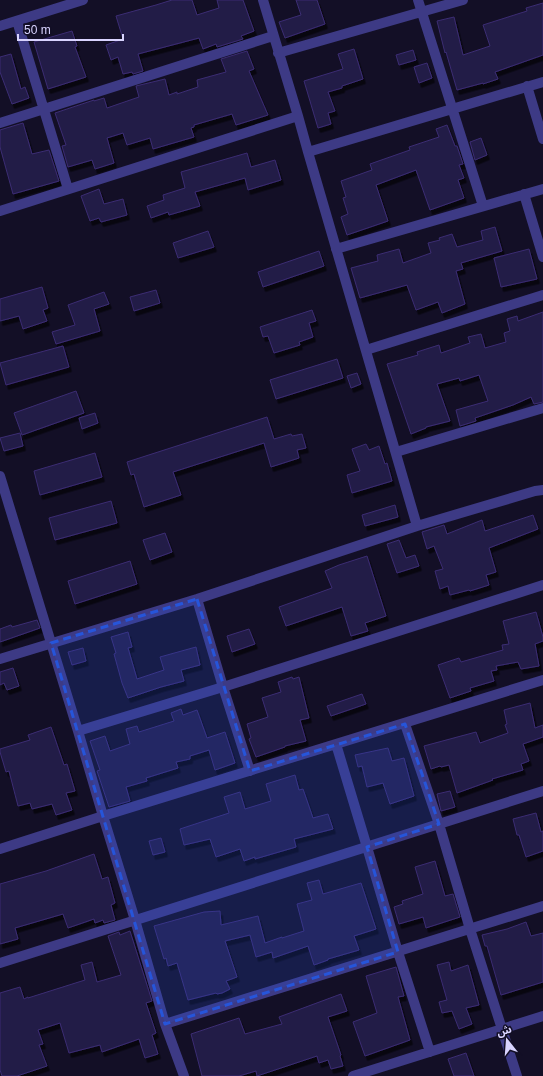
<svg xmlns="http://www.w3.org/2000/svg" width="543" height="1076" viewBox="0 0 543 1076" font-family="Arial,'Noto Sans Arabic',sans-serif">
	<defs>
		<filter id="shadow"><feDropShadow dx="2.5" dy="4.5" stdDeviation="0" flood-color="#0009"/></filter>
	</defs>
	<rect width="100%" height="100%" fill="#130f26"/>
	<path fill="#241b47" stroke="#3b2d73" filter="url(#shadow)" d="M 172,0 L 192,0 L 197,15 L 219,8 L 217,0 L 243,0 L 254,31 L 241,36 L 243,39 L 217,47 L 216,44 L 203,49 L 199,38 L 138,54 L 143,71 L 133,74 L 132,72 L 123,74 L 118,57 L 111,60 L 106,45 L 123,39 L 116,16 L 156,5 Z
		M 296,0 L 317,0 L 325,24 L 285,38 L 279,22 L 301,15 Z
		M 543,3 L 543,55 L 495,72 L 498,79 L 483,84 L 483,83 L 457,90 L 446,52 L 445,53 L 437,21 L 454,17 L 463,55 L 490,46 L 483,25 L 527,11 L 526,8 Z
		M 72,31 L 77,46 L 75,47 L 86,77 L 48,89 L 34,42 Z
		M 354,49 L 363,79 L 342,86 L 342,88 L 328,92 L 335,111 L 328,113 L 331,124 L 318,128 L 304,81 L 343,69 L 338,54 Z
		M 413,50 L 416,60 L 399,65 L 396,55 Z
		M 247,51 L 254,69 L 249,71 L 268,115 L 236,125 L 232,114 L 194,125 L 194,127 L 191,128 L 194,137 L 153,149 L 150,138 L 127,145 L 123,133 L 107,138 L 114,163 L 95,169 L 92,160 L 68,167 L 62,146 L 66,145 L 55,113 L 94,100 L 94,101 L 104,98 L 107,108 L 139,97 L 136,86 L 165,79 L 169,95 L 177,92 L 177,94 L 198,87 L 197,80 L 226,72 L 221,59 Z
		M 11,54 L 21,89 L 25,87 L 29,98 L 12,104 L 0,72 L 0,57 Z
		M 427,63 L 432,78 L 419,83 L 414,67 Z
		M 23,123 L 32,154 L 49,150 L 59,181 L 13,194 L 0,147 L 0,130 Z
		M 447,125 L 455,146 L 457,146 L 463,164 L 459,165 L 464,178 L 458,180 L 464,198 L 430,210 L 416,170 L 376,185 L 388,221 L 347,235 L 341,217 L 348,214 L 343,198 L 346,197 L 341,181 L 372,170 L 370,164 L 410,150 L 409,147 L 439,137 L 436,129 Z
		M 481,138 L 487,155 L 475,160 L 470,142 Z
		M 247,153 L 251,167 L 275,160 L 281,180 L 248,190 L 245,178 L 195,192 L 200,206 L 169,215 L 168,212 L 151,218 L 147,206 L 164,200 L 163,195 L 185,188 L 181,172 Z
		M 99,189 L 104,204 L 123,199 L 127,215 L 101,222 L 99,218 L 90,221 L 81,196 Z
		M 495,227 L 502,251 L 461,263 L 463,269 L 456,271 L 465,304 L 442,313 L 438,302 L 416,310 L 407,285 L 360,298 L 351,268 L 378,261 L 377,255 L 399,249 L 403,263 L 431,253 L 428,243 L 440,240 L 439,238 L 452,234 L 457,247 L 483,240 L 481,231 Z
		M 208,231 L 214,247 L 178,258 L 173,243 Z
		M 529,249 L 537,279 L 501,287 L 494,258 Z
		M 319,251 L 324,266 L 263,287 L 258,272 Z
		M 42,287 L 48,308 L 43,310 L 47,321 L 23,329 L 19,316 L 0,321 L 0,299 Z
		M 156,290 L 160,303 L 134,311 L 130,297 Z
		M 104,292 L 109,304 L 94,309 L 100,331 L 56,344 L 52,332 L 75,325 L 68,305 Z
		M 312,310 L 316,321 L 309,323 L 313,337 L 299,342 L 300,345 L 274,353 L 268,336 L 263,337 L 260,327 Z
		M 543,312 L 543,402 L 534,404 L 531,397 L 513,405 L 475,418 L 476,421 L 460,426 L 456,410 L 488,401 L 479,375 L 460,381 L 459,378 L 437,384 L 450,421 L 426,427 L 426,428 L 411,434 L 387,364 L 418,355 L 417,352 L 439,345 L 441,353 L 470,343 L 468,337 L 481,334 L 485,348 L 506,342 L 504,333 L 510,331 L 507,319 L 517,316 L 518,321 Z
		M 63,346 L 69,367 L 6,385 L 0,363 Z
		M 337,359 L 343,378 L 276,399 L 270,380 Z
		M 357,373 L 361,384 L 351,388 L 347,376 Z
		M 76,391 L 84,413 L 22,435 L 14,413 Z
		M 95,413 L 98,423 L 82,429 L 79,418 Z
		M 267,417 L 274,439 L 291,434 L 292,436 L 302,434 L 306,448 L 297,450 L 299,458 L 271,467 L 264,443 L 173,472 L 181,495 L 144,507 L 134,474 L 131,475 L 127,462 Z
		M 20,433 L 23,446 L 4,451 L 0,438 Z
		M 366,444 L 369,450 L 379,446 L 385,464 L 387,463 L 392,481 L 352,493 L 347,475 L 360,471 L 352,449 Z
		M 95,453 L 102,477 L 40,495 L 34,471 Z
		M 111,501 L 117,523 L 55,540 L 49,518 Z
		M 395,505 L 398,517 L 365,526 L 362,515 Z
		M 533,515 L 538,529 L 489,548 L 496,572 L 486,575 L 489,585 L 470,591 L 469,590 L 450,595 L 448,586 L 440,589 L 435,571 L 443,569 L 434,546 L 427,549 L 422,532 L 444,525 L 447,534 L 482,520 L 485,531 Z
		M 165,533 L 172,552 L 150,560 L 143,540 Z
		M 399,540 L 406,558 L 415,555 L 419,566 L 397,573 L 387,544 Z
		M 367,556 L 386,616 L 365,623 L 368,631 L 351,636 L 342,607 L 286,626 L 279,607 L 332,588 L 325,571 L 339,565 Z
		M 130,561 L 137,584 L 75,604 L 68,581 Z
		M 536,612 L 543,637 L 543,641 L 535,644 L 539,666 L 521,669 L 518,662 L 496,666 L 497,670 L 491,671 L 494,681 L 470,688 L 471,691 L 450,698 L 438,665 L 459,658 L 461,662 L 503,650 L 502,645 L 509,644 L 503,621 Z
		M 37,620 L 40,628 L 0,642 L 0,629 L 11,625 L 12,627 Z
		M 249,629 L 255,644 L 232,652 L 227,636 Z
		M 128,632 L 132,647 L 128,648 L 137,679 L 164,670 L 160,657 L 196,647 L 200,665 L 181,670 L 184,681 L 161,687 L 128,698 L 122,683 L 114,654 L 116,653 L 111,637 Z
		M 83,648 L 86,661 L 72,665 L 68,652 Z
		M 13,668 L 19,686 L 7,690 L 4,683 L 0,685 L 0,672 Z
		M 292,677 L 293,679 L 299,677 L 309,718 L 300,720 L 306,741 L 285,746 L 285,747 L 256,757 L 249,739 L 251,738 L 247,724 L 268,717 L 262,698 L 281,692 L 278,682 Z
		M 362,694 L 366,704 L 331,716 L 327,706 Z
		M 530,703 L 535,728 L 543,725 L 543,737 L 523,744 L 529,761 L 521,764 L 523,770 L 492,779 L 493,780 L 457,793 L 449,765 L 441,767 L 440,766 L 431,769 L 424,746 L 476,732 L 480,743 L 508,733 L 505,725 L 507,724 L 504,710 Z
		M 181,709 L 183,715 L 197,710 L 207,738 L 225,732 L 235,763 L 215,770 L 209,750 L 190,756 L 190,759 L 176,762 L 178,768 L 146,778 L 147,781 L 126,787 L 130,801 L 109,807 L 97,771 L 100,770 L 90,741 L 105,736 L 110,751 L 130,744 L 126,729 L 137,726 L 139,732 L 174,721 L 171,713 Z
		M 51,727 L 64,765 L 67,764 L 75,791 L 66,793 L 72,810 L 56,815 L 52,804 L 32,809 L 30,803 L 18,806 L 9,771 L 6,772 L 0,752 L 0,749 L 30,740 L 28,735 Z
		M 388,748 L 392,761 L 404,758 L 414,796 L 390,804 L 383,783 L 367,787 L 362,766 L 358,767 L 355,755 Z
		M 295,775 L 299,790 L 303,789 L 313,818 L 328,814 L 333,829 L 294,839 L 296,847 L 255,859 L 255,857 L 244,861 L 240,849 L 216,857 L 210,839 L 184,845 L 180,829 L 229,813 L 224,797 L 240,792 L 245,809 L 271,801 L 266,784 Z
		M 450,791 L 455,807 L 441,811 L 437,794 Z
		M 536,813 L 541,832 L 543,831 L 543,851 L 526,857 L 519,835 L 517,835 L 513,819 Z
		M 161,838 L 165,852 L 153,855 L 149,841 Z
		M 94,854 L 102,879 L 108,877 L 115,903 L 111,905 L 115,920 L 104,923 L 103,920 L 95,923 L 94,919 L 68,928 L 63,914 L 15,928 L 18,939 L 0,944 L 0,884 L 46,871 Z
		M 435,861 L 445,896 L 453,894 L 460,917 L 426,928 L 423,917 L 399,924 L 394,907 L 403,904 L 402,901 L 423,894 L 415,867 Z
		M 319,880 L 323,894 L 361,883 L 376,929 L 354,936 L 359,950 L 328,959 L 328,960 L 314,965 L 308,946 L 273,958 L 272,952 L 256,957 L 250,935 L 225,941 L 237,977 L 226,981 L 230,989 L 222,993 L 217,994 L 216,993 L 188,1000 L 177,963 L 168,966 L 166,958 L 164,959 L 154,926 L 204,912 L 220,911 L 221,925 L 258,916 L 265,943 L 282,937 L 282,938 L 304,931 L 297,904 L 312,900 L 307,883 Z
		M 526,922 L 531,936 L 543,933 L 543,982 L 501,995 L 487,946 L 485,946 L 482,935 L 507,929 Z
		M 130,931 L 152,1001 L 146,1003 L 156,1033 L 152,1035 L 158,1054 L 145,1058 L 139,1039 L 102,1052 L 100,1045 L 69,1053 L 60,1023 L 38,1030 L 43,1044 L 39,1045 L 47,1066 L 17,1076 L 2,1076 L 0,1070 L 0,993 L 20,987 L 24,999 L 28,997 L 28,998 L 85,980 L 81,965 L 92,962 L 97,982 L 121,975 L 108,936 L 119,932 L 120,935 Z
		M 449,962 L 451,971 L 468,965 L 479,1005 L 466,1008 L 472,1024 L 459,1029 L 452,1011 L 442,1013 L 439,1002 L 447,1000 L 437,965 Z
		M 396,967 L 404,996 L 398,997 L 410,1040 L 365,1056 L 353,1022 L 377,1013 L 366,976 Z
		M 341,994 L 347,1011 L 328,1017 L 341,1055 L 340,1056 L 343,1066 L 331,1069 L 328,1060 L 319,1063 L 317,1056 L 257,1076 L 256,1071 L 239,1076 L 202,1076 L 191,1034 L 239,1018 L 245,1034 L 282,1024 L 279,1017 Z
		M 466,1053 L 474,1076 L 454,1076 L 448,1059 Z"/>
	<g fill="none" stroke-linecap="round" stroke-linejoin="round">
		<path stroke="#3d3a85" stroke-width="10" d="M 263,0 L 298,116 L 308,152 L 417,526
			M 418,0 L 483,206
			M 17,21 L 68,189
			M 0,26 L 83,0
			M 278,53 L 463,0
			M 527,86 L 543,139
			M 0,123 L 273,36
			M 308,152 L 543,82
			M 524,194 L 543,257
			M 0,211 L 298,116
			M 336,249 L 543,189
			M 366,350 L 543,295
			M 396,452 L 543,408
			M 0,476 L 78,731 L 103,816 L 135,920 L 165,1024 L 184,1076
			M 197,599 L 223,687 L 250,771
			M 0,659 L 197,599 L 417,526 L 535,491 L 543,490
			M 405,724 L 439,824 L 470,929 L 517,1076
			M 78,731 L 223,687 L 543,585
			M 336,744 L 367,847 L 398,952 L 430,1052
			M 0,849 L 103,816 L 543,680
			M 0,963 L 543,791
			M 165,1024 L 543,906
			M 353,1076 L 543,1016"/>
	</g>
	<path fill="#2655da" fill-opacity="0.2" stroke="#2655da" stroke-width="3" stroke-dasharray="8 5" stroke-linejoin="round" d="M 197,599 L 250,771 L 405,724 L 439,824 L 367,847 L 398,952 L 165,1024 L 51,643 Z"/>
	<g transform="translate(507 1040) rotate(343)" stroke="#130f26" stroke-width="3" paint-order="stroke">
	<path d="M0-3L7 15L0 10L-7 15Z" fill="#d9d4ff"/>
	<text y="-6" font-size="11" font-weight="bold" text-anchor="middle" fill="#d9d4ff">ش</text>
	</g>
	<path d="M18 34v6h105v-6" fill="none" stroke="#d9d4ff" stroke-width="2"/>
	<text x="24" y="34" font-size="12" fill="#d9d4ff" stroke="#130f26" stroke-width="3" paint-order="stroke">50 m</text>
</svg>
